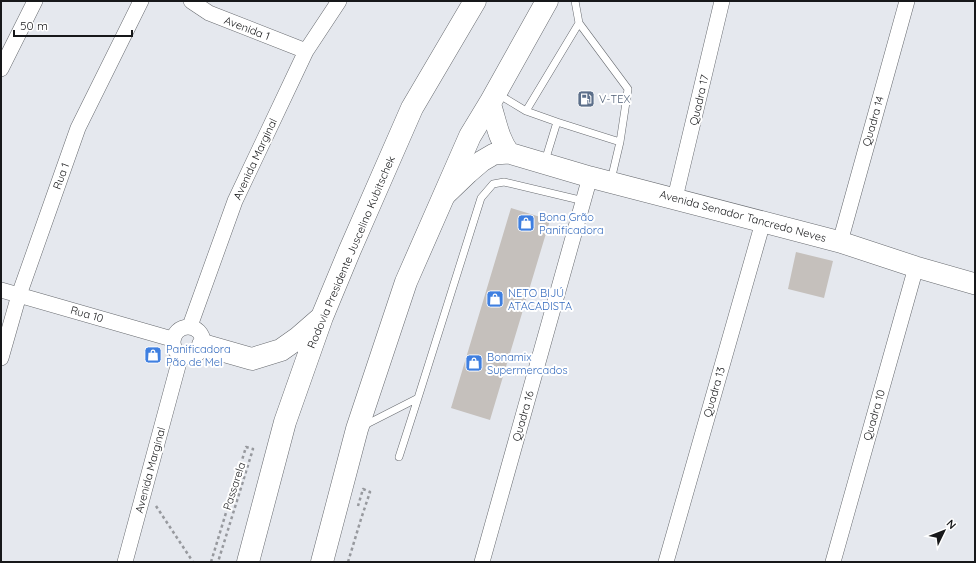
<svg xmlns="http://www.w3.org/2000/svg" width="976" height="563" viewBox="0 0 976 563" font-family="Quicksand,sans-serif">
	<rect width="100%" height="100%" fill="#e5e8ee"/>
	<path fill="#c5c0bc" d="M 511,208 L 550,220 L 490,420 L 451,408 Z
		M 796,252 L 833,261 L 824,298 L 788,289 Z"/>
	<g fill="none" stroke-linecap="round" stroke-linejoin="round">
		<g stroke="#676a6f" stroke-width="8">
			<path id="lane" d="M 575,1 L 579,23 L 628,89 L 620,142
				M 498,94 L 526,111 L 557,122
				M 526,111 L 579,23
				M 545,161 L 557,122 L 620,142 L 611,180
				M 363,426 L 418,398 L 481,198 L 493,184 L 504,182 L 584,201
				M 399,457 L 418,398"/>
		</g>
		<g stroke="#676a6f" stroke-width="16">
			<path id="street" d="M 191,1 L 209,13 L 306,51
				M 1,69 L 35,1
				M 675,198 L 722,1
				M 840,242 L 907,1
				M 1,290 L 172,339
				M 190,326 L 235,201 L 306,51 L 339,1
				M173 342a15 15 0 1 1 30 0a15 15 0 1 1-30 0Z
				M 1,358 L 19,295 L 78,128 L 141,1
				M 125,562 L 181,355
				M 482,562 L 590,177
				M 666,562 L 763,222
				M 833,562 L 916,267"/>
		</g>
		<g stroke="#676a6f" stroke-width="22">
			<path id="secondary" d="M 490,103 C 496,121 498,138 509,153
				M 444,196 L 468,173 L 482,161 L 494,154 L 509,153 L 590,177 L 840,242 L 916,267 L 975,284"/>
		</g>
		<g stroke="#676a6f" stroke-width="23">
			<path id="highway" d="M 203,345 L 252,359 L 281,350 L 298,338 L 321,318
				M 248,562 L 285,422 L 322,317 L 349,252 L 412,108 L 475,1
				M 322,562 L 357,429 L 406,282 L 470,136 L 490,103 L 547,1"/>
		</g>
		<path stroke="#97999e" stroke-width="2.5" stroke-dasharray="3 3" stroke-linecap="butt" d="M 156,506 L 193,562
			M 211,562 L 246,447 L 253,449 L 218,562
			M 348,562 L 361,519 L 370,492 L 363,489 L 358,506"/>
		<use href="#lane" stroke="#fff" stroke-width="7"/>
		<use href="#street" stroke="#fff" stroke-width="15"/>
		<use href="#secondary" stroke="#fff" stroke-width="21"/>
		<use href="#highway" stroke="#fff" stroke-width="22"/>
	</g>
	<defs>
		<g id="fuel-square" transform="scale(0.9)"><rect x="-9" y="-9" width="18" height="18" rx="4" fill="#5c6f8a" stroke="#fff"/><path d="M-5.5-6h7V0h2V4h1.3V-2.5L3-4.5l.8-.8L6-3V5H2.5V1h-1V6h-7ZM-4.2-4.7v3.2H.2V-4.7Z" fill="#fff"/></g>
		<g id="shop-square" transform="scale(0.9)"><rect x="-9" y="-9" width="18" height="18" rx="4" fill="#3f7fe0" stroke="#fff"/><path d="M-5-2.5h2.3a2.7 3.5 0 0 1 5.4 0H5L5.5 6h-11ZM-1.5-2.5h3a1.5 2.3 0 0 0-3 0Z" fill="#fff"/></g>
	</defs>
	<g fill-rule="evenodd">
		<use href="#fuel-square" x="586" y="99"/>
		<use href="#shop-square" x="526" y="223"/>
		<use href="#shop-square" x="495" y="299"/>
		<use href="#shop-square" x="153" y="355"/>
		<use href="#shop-square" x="474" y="363"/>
	</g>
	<g text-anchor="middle" stroke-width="4" stroke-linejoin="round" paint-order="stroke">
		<g font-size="11" fill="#17181a" stroke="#fff">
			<text transform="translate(247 28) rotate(21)" y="4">Avenida 1</text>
			<text transform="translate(699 100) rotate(-77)" y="4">Quadra 17</text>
			<text transform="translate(873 121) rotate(-74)" y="4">Quadra 14</text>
			<text transform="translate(255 159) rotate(-65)" y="4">Avenida Marginal</text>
			<text transform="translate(61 176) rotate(-70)" y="4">Rua 1</text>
			<text transform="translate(743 216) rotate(15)" y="4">Avenida Senador Tancredo Neves</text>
			<text transform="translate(351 252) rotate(-67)" y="4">Rodovia Presidente Juscelino Kubitschek</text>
			<text transform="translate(87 314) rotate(16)" y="4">Rua 10</text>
			<text transform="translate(714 392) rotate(-74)" y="4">Quadra 13</text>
			<text transform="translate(874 415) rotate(-74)" y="4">Quadra 10</text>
			<text transform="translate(523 416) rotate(-74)" y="4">Quadra 16</text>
			<text transform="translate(150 470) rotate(-75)" y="4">Avenida Marginal</text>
			<text transform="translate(234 486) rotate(-72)" y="4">Passarela</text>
		</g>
		<g font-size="11" fill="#4e5e75" stroke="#fff" text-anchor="start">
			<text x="599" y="103">V-TEX</text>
		</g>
		<g font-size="11" fill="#366cbe" stroke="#fff" text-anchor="start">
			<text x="539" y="221">Bona Grão<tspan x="539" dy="13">Panificadora</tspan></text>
			<text x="508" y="297">NETO BIJÚ<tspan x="508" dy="13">ATACADISTA</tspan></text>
			<text x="166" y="353">Panificadora<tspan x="166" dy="13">Pão de Mel</tspan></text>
			<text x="487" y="361">Bonamix<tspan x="487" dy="13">Supermercados</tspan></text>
		</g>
	</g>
	<rect width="976" height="563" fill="none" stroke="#17181a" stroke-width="4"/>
	<g transform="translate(944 531) rotate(47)" stroke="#ffffff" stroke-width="3" paint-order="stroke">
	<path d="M0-3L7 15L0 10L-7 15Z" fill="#17181a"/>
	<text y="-6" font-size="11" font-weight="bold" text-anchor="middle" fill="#17181a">N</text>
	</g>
	<path d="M14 30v6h118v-6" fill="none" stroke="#17181a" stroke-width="2"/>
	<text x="20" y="30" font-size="12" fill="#17181a" stroke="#ffffff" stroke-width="3" paint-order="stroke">50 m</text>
</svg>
